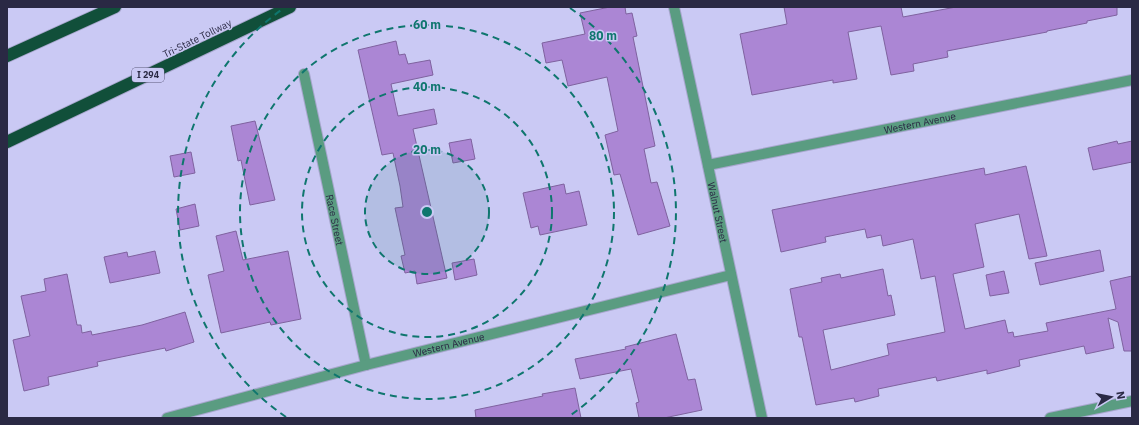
<svg xmlns="http://www.w3.org/2000/svg" width="1139" height="425" viewBox="0 0 1139 425" font-family="'IBM Plex Sans',sans-serif">
	<rect width="100%" height="100%" fill="#cac9f4"/>
	<path fill="#ab86d4" stroke="#7f629f" d="M 610,7 L 625,7 L 626,14 L 632,13 L 637,36 L 633,37 L 655,146 L 644,149 L 651,183 L 657,182 L 670,226 L 638,235 L 620,174 L 614,175 L 605,135 L 618,131 L 607,77 L 568,86 L 562,60 L 546,63 L 542,43 L 585,34 L 580,13 Z
		M 784,7 L 901,7 L 903,17 L 956,7 L 1117,7 L 1117,15 L 1087,21 L 1087,23 L 1047,31 L 1047,32 L 947,51 L 948,57 L 913,64 L 914,71 L 891,75 L 881,26 L 848,32 L 857,79 L 833,83 L 833,80 L 752,95 L 740,34 L 787,24 Z
		M 396,41 L 399,55 L 405,54 L 408,64 L 430,60 L 433,75 L 391,84 L 398,116 L 434,109 L 437,124 L 413,129 L 447,278 L 417,284 L 415,271 L 405,273 L 401,256 L 405,255 L 395,208 L 403,207 L 400,186 L 393,153 L 382,155 L 358,50 Z
		M 255,121 L 275,200 L 250,205 L 241,160 L 238,161 L 231,126 Z
		M 471,139 L 475,159 L 453,163 L 449,143 Z
		M 1117,141 L 1118,144 L 1132,141 L 1132,162 L 1093,170 L 1088,148 Z
		M 191,152 L 195,173 L 174,177 L 170,156 Z
		M 1026,166 L 1047,256 L 1029,259 L 1019,214 L 975,224 L 984,267 L 953,274 L 965,329 L 1005,320 L 1008,333 L 1013,332 L 1014,337 L 1048,331 L 1046,323 L 1116,309 L 1110,281 L 1132,276 L 1132,351 L 1124,351 L 1118,322 L 1108,318 L 1114,348 L 1086,354 L 1084,346 L 1019,360 L 1020,366 L 987,374 L 987,370 L 937,381 L 936,377 L 878,389 L 879,396 L 855,402 L 854,398 L 816,405 L 802,337 L 799,337 L 790,289 L 822,282 L 821,278 L 840,274 L 841,278 L 883,269 L 888,296 L 891,295 L 895,315 L 823,330 L 831,370 L 889,355 L 887,344 L 945,332 L 935,276 L 921,279 L 913,239 L 883,246 L 881,235 L 867,238 L 865,229 L 825,237 L 826,242 L 781,252 L 772,210 L 984,168 L 985,175 Z
		M 564,184 L 566,194 L 579,191 L 587,225 L 540,235 L 538,226 L 531,228 L 523,193 Z
		M 195,204 L 199,226 L 180,230 L 176,209 Z
		M 236,231 L 243,260 L 288,251 L 301,319 L 271,325 L 270,322 L 221,333 L 208,275 L 224,271 L 216,236 Z
		M 1100,250 L 1104,271 L 1040,285 L 1035,263 Z
		M 155,251 L 160,273 L 110,283 L 104,257 L 127,252 L 128,257 Z
		M 474,259 L 477,275 L 455,280 L 452,263 Z
		M 1004,271 L 1009,293 L 990,296 L 986,275 Z
		M 67,274 L 77,325 L 81,325 L 82,333 L 91,331 L 92,335 L 142,325 L 185,312 L 194,342 L 166,351 L 165,348 L 97,362 L 98,366 L 48,377 L 49,385 L 24,391 L 13,340 L 30,336 L 21,296 L 46,291 L 44,279 Z
		M 676,334 L 688,380 L 695,379 L 702,410 L 664,418 L 639,418 L 636,403 L 639,402 L 631,369 L 580,379 L 575,359 L 626,349 L 625,347 Z
		M 575,388 L 581,418 L 476,418 L 475,410 L 543,396 L 542,394 Z"/>
	<g fill="none" stroke-linecap="round" stroke-linejoin="round">
		<g stroke="#a7a6cd" stroke-width="12">
			<g id="minor">
				<path id="s1" d="M 674,7 L 762,418"/>
				<path id="s2" d="M 304,74 L 366,365"/>
				<path id="s3" d="M 708,165 L 1132,80"/>
				<path id="s4" d="M 167,418 L 366,365 L 731,275"/>
				<path d="M 1050,418 L 1132,401"/>
			</g>
		</g>
		<g stroke="#a7a6cd" stroke-width="14">
			<path id="highway" d="M 7,56 L 115,7
				M 7,142 L 290,7"/>
		</g>
		<use href="#minor" stroke="#5a9c81" stroke-width="10"/>
		<use href="#highway" stroke="#114f3a" stroke-width="12"/>
	</g>
	<circle cx="427" cy="212" r="62" fill="#0f766e" fill-opacity=".12"/>
	<g fill="none" stroke="#0f766e" stroke-width="2" stroke-dasharray="7 5">
		<circle cx="427" cy="212" r="62"/>
		<circle cx="427" cy="212" r="125"/>
		<circle cx="427" cy="212" r="187"/>
		<path d="M286 417A249 249 0 0 1 284 8M570 8A249 249 0 0 1 568 417"/>
	</g>
	<g text-anchor="middle" stroke-width="3" stroke-linejoin="round" paint-order="stroke">
		<rect fill="#cac9f4" stroke="#5a5979" stroke-width="1" x="132" y="68" width="32" height="14" rx="3"/>
		<g font-size="9" font-weight="bold" fill="#2a2944">
			<text x="148" y="78">I 294</text>
		</g>
		<g font-size="10" fill="#2a2944" stroke="#cac9f4">
			<text transform="translate(197 38) rotate(-26)" y="4">Tri-State Tollway</text>
			<text dy="4" stroke="none"><textPath href="#s3" startOffset="216">Western Avenue</textPath></text>
			<text dy="4" stroke="none"><textPath href="#s1" startOffset="210">Walnut Street</textPath></text>
			<text dy="4" stroke="none"><textPath href="#s2" startOffset="149">Race Street</textPath></text>
			<text dy="4" stroke="none"><textPath href="#s4" startOffset="291">Western Avenue</textPath></text>
		</g>
	</g>
	<circle cx="427" cy="212" r="6" fill="#0f766e" stroke="#cac9f4" stroke-width="2"/>
	<g font-size="12" text-anchor="middle" font-weight="bold" fill="#0f766e" stroke="#cac9f4" stroke-width="3" stroke-linejoin="round" paint-order="stroke">
		<text x="427" y="29">60 m</text>
		<text x="603" y="40">80 m</text>
		<text x="427" y="91">40 m</text>
		<text x="427" y="154">20 m</text>
	</g>
	<rect width="1139" height="425" fill="none" stroke="#2a2944" stroke-width="16"/>
	<g transform="translate(1111 397) rotate(80)" stroke="#cac9f4" stroke-width="3" paint-order="stroke">
	<path d="M0-3L7 15L0 10L-7 15Z" fill="#2a2944"/>
	<text y="-6" font-size="11" font-weight="bold" text-anchor="middle" fill="#2a2944">N</text>
	</g>
</svg>
